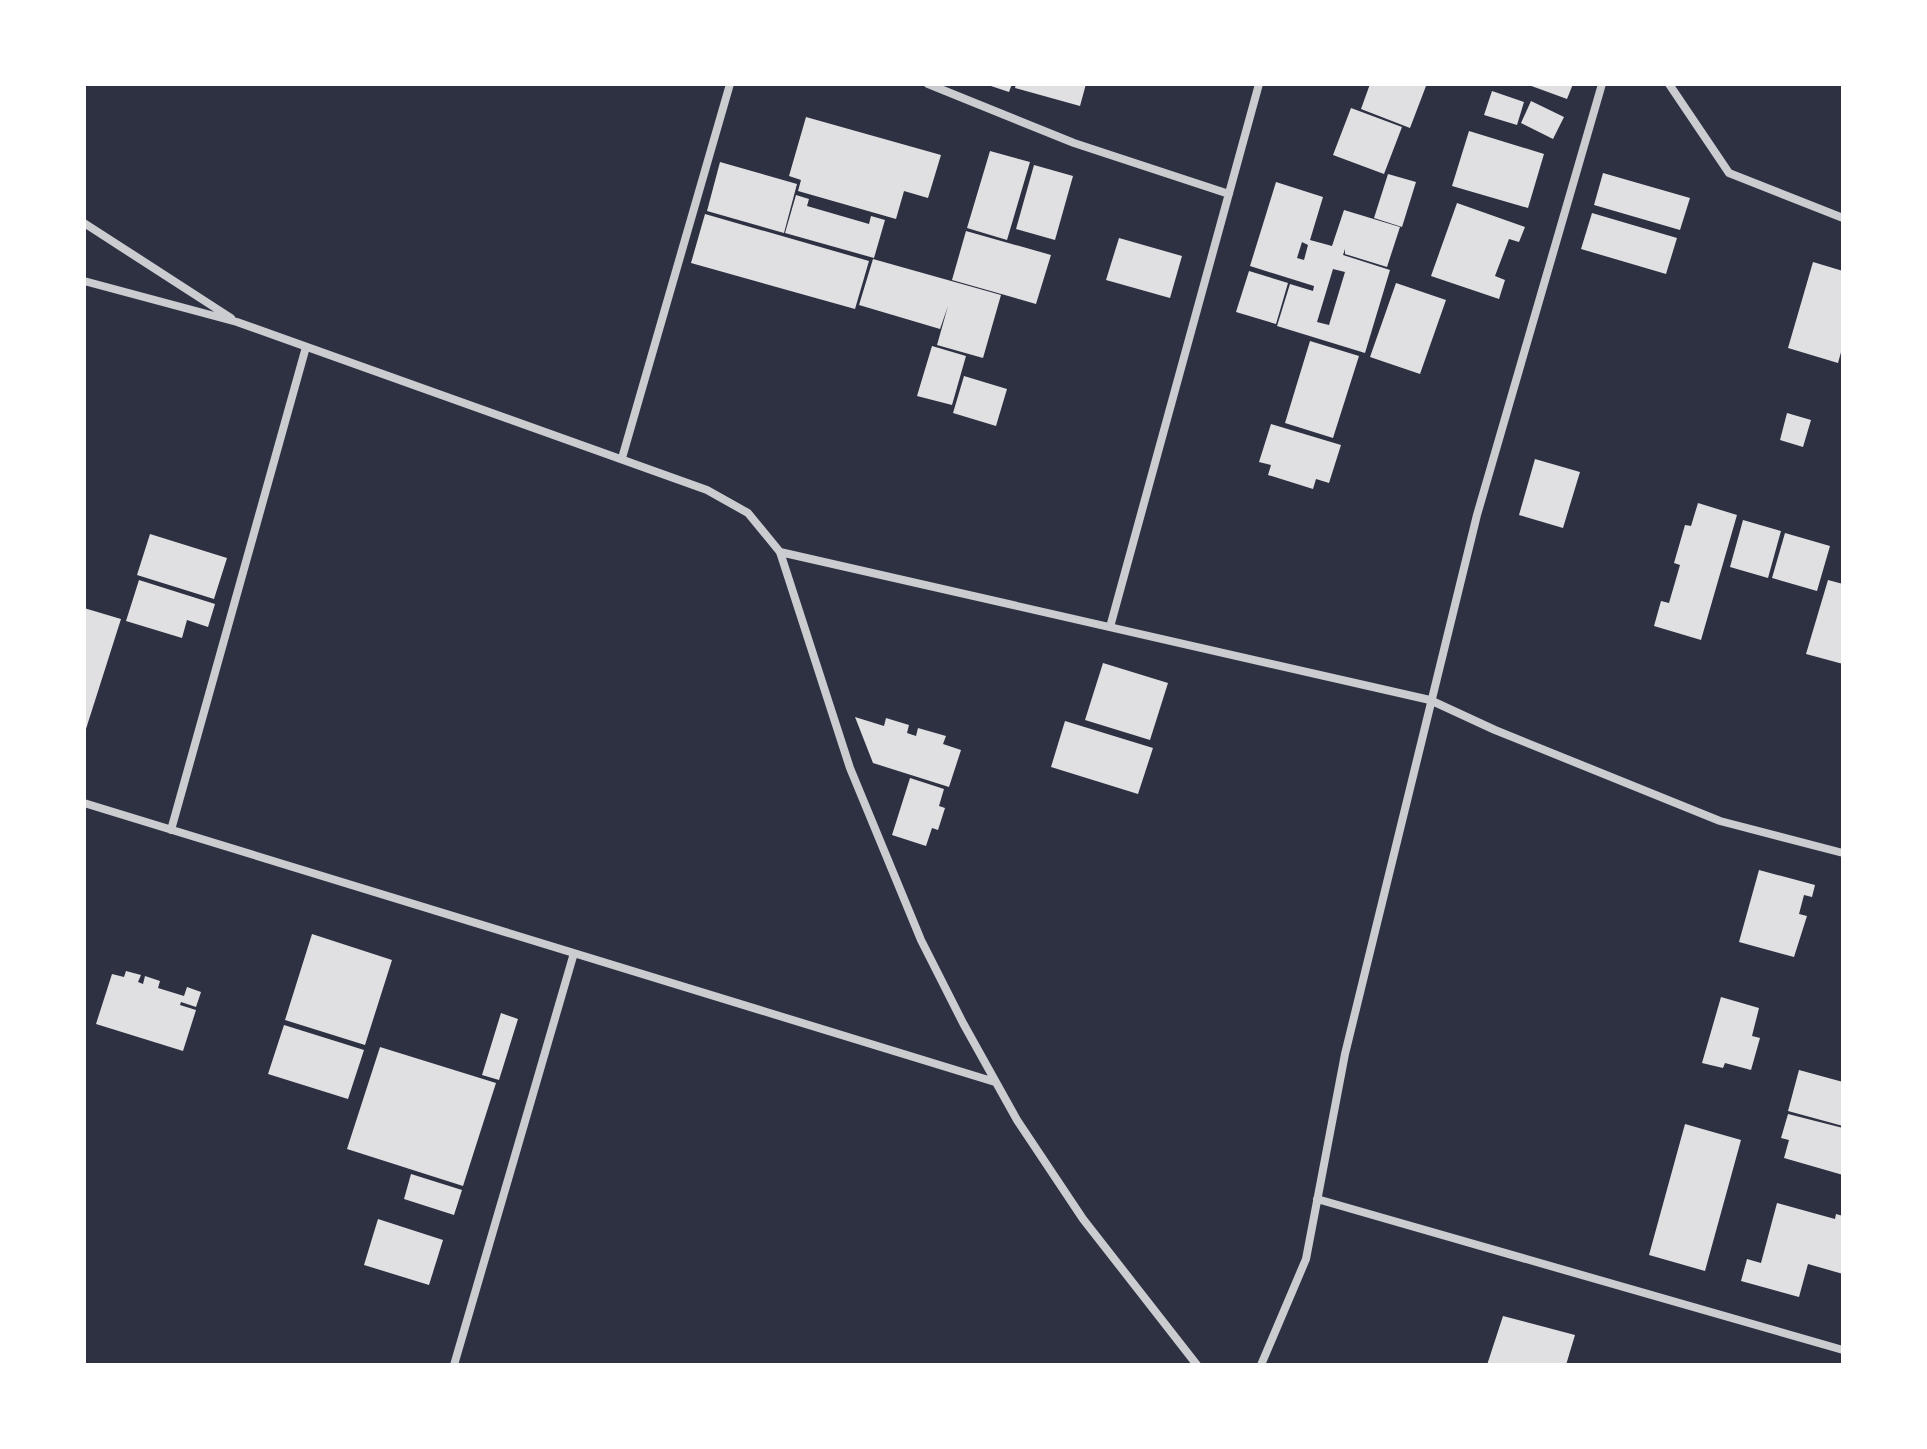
<svg xmlns="http://www.w3.org/2000/svg" width="1927" height="1449" viewBox="0 0 1927 1449" font-family="'Sofia Sans Condensed',sans-serif">
	<rect width="100%" height="100%" fill="#2d3142"/>
	<path fill="#e0e0e3" fill-rule="evenodd" d="M 985,84 L 1012,84 L 1009,92 Z
		M 1016,84 L 1086,84 L 1080,106 L 1015,88 Z
		M 1370,84 L 1426,86 L 1410,128 L 1361,109 Z
		M 1526,84 L 1573,84 L 1567,99 Z
		M 1492,91 L 1524,102 L 1517,125 L 1484,115 Z
		M 1531,101 L 1564,117 L 1553,139 L 1521,123 Z
		M 1351,108 L 1402,127 L 1384,174 L 1333,155 Z
		M 806,117 L 941,155 L 928,198 L 904,191 L 896,219 L 798,191 L 801,180 L 789,176 Z
		M 1469,131 L 1544,154 L 1528,208 L 1452,186 Z
		M 990,151 L 1030,162 L 1007,240 L 967,228 Z
		M 720,162 L 797,184 L 784,233 L 707,211 Z
		M 1034,165 L 1073,176 L 1055,240 L 1016,229 Z
		M 1603,173 L 1690,198 L 1680,230 L 1594,205 Z
		M 1388,174 L 1416,182 L 1402,227 L 1374,218 Z
		M 1276,182 L 1323,197 L 1310,240 L 1332,246 L 1344,210 L 1400,227 L 1387,267 L 1345,254 L 1345,249 L 1343,255 L 1390,270 L 1365,353 L 1277,326 L 1290,284 L 1313,291 L 1314,286 L 1250,266 ZM 1302,242 L 1308,245 L 1304,260 L 1297,258 ZM 1333,269 L 1345,272 L 1329,325 L 1317,322 Z
		M 796,195 L 809,199 L 807,206 L 869,224 L 871,216 L 885,220 L 874,258 L 785,233 Z
		M 1457,203 L 1525,227 L 1519,242 L 1509,239 L 1495,276 L 1505,280 L 1499,299 L 1431,276 Z
		M 1592,213 L 1677,238 L 1666,274 L 1581,249 Z
		M 705,214 L 869,261 L 855,309 L 691,263 Z
		M 966,231 L 1051,255 L 1036,304 L 952,280 Z
		M 1119,238 L 1182,256 L 1170,298 L 1106,280 Z
		M 873,259 L 1001,295 L 983,358 L 937,345 L 948,306 L 940,329 L 859,305 Z
		M 1813,262 L 1843,271 L 1843,345 L 1838,363 L 1788,348 Z
		M 1249,271 L 1288,283 L 1276,324 L 1236,312 Z
		M 1396,283 L 1446,300 L 1420,374 L 1370,357 Z
		M 1310,341 L 1359,356 L 1333,438 L 1285,423 Z
		M 932,346 L 966,356 L 952,405 L 917,396 Z
		M 964,376 L 1007,389 L 996,426 L 953,413 Z
		M 1787,413 L 1811,420 L 1803,447 L 1780,440 Z
		M 1271,424 L 1341,445 L 1329,483 L 1316,479 L 1313,489 L 1268,475 L 1271,465 L 1259,462 Z
		M 1535,459 L 1580,472 L 1563,528 L 1519,515 Z
		M 1698,503 L 1737,515 L 1701,640 L 1654,626 L 1661,601 L 1669,603 L 1680,565 L 1674,563 L 1685,525 L 1691,526 Z
		M 1743,520 L 1781,531 L 1768,578 L 1730,567 Z
		M 1785,533 L 1830,546 L 1817,591 L 1772,578 Z
		M 150,534 L 227,558 L 214,599 L 137,575 Z
		M 139,580 L 215,604 L 208,627 L 187,620 L 182,638 L 126,621 Z
		M 1828,580 L 1843,584 L 1843,664 L 1806,654 Z
		M 84,608 L 121,619 L 85,732 L 84,732 Z
		M 1103,663 L 1168,683 L 1150,740 L 1085,720 Z
		M 855,717 L 884,726 L 886,718 L 909,725 L 907,733 L 916,736 L 918,728 L 946,736 L 943,744 L 961,750 L 949,787 L 873,763 Z
		M 1065,721 L 1153,748 L 1138,794 L 1051,767 Z
		M 910,778 L 944,789 L 939,806 L 945,808 L 938,830 L 932,828 L 926,846 L 892,835 Z
		M 1759,870 L 1815,885 L 1812,897 L 1804,895 L 1799,914 L 1807,916 L 1794,957 L 1739,942 Z
		M 312,934 L 392,960 L 365,1045 L 285,1020 Z
		M 126,971 L 141,975 L 138,982 L 143,984 L 145,976 L 160,981 L 158,988 L 184,996 L 187,987 L 201,992 L 196,1007 L 181,1002 L 180,1005 L 196,1010 L 183,1051 L 96,1024 L 112,974 L 124,977 Z
		M 1721,997 L 1759,1008 L 1752,1036 L 1760,1038 L 1751,1070 L 1725,1063 L 1723,1068 L 1702,1063 Z
		M 501,1013 L 518,1019 L 499,1080 L 482,1075 Z
		M 284,1025 L 364,1050 L 348,1099 L 268,1074 Z
		M 380,1047 L 496,1083 L 463,1186 L 347,1149 Z
		M 1799,1070 L 1843,1082 L 1843,1126 L 1788,1111 Z
		M 1788,1114 L 1843,1128 L 1843,1175 L 1784,1158 L 1789,1140 L 1781,1138 Z
		M 1685,1124 L 1741,1140 L 1705,1271 L 1649,1255 Z
		M 411,1174 L 462,1190 L 454,1215 L 404,1199 Z
		M 1777,1203 L 1835,1219 L 1836,1214 L 1843,1216 L 1843,1274 L 1808,1264 L 1799,1297 L 1741,1281 L 1747,1259 L 1761,1263 Z
		M 378,1219 L 443,1240 L 429,1285 L 364,1265 Z
		M 1503,1316 L 1575,1335 L 1566,1365 L 1487,1365 Z"/>
	<g fill="none" stroke-linecap="round" stroke-linejoin="round">
		<path stroke="#caccd0" stroke-width="8" d="M 928,84 L 1074,143 L 1229,194
			M 1669,84 L 1729,173 L 1843,218
			M 84,223 L 231,318
			M 84,281 L 237,322 L 707,490 L 748,513 L 780,552 L 850,768 L 921,940 L 963,1023 L 1017,1120 L 1083,1219 L 1197,1365
			M 622,458 L 730,84
			M 780,552 L 1430,700 L 1495,730 L 1720,821 L 1843,853
			M 1110,627 L 1259,84
			M 84,803 L 995,1082
			M 171,830 L 306,347
			M 1317,1199 L 1843,1350
			M 454,1365 L 574,953
			M 1261,1365 L 1306,1259 L 1345,1054 L 1477,515 L 1602,84"/>
	</g>
	<rect width="1927" height="1449" fill="none" stroke="#ffffff" stroke-width="172"/>
</svg>
